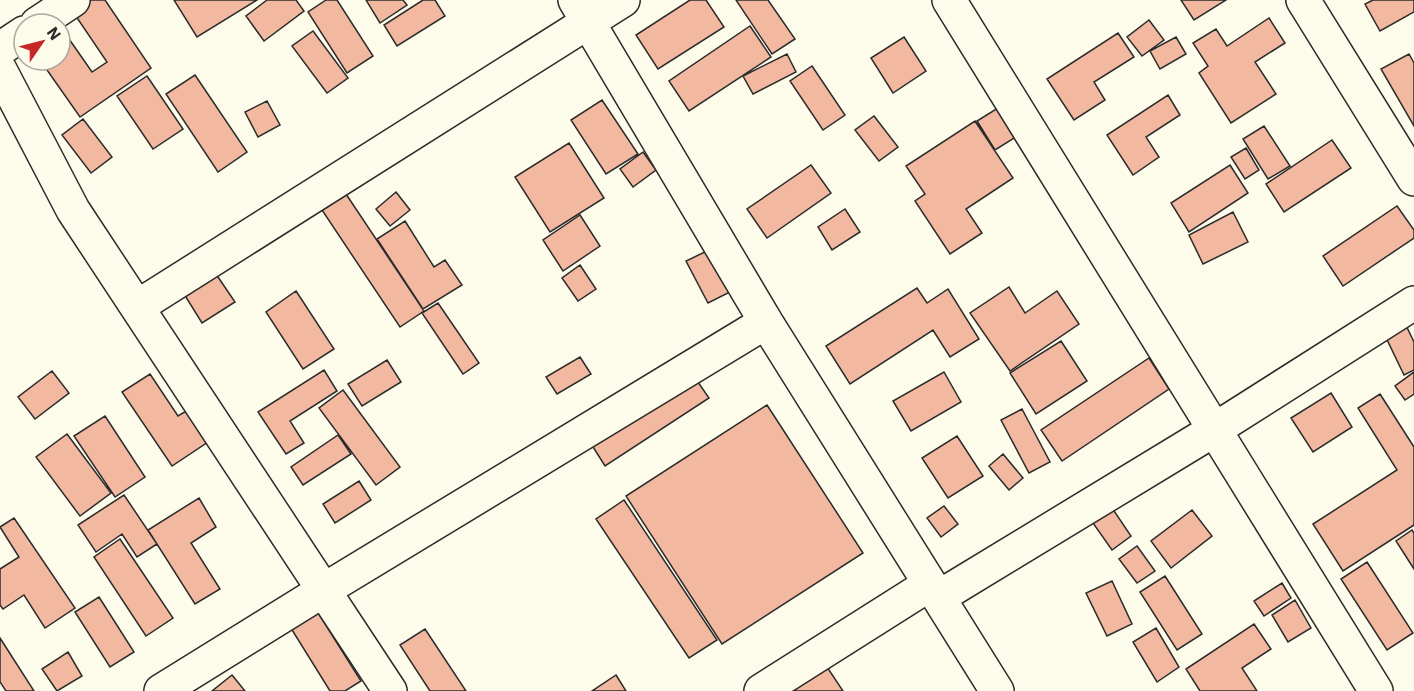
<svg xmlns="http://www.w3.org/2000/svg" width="1414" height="691" viewBox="0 0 1414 691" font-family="'IBM Plex Sans',sans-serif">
	<rect width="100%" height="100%" fill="#fdfbea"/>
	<path fill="#f2b8a0" stroke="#2b2b2b" stroke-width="1.5" d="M 65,0 L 105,0 L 151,68 L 80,117 L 40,60 L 60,60 L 60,26 L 92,72 L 107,62 Z
		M 174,0 L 257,0 L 197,37 Z
		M 267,0 L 296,0 L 304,11 L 264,41 L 246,16 Z
		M 326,0 L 337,0 L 373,56 L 347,73 L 308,12 Z
		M 366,0 L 403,0 L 407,5 L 380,23 Z
		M 423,0 L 435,0 L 445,16 L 397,46 L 384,25 Z
		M 690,0 L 706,0 L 724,27 L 658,69 L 636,35 Z
		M 736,0 L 768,0 L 795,39 L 772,54 Z
		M 1181,0 L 1226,0 L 1194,20 Z
		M 1373,0 L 1414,0 L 1414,12 L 1380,31 L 1365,4 Z
		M 1269,18 L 1285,43 L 1255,62 L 1276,94 L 1231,123 L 1199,73 L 1208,66 L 1193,43 L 1216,29 L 1227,46 Z
		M 1149,20 L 1164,40 L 1142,56 L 1127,37 Z
		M 750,26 L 771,57 L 689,111 L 669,81 Z
		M 313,31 L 348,78 L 327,93 L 292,46 Z
		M 1118,33 L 1134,57 L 1094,82 L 1105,100 L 1074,120 L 1047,79 Z
		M 904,37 L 926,71 L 893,93 L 871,58 Z
		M 1176,37 L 1186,54 L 1160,69 L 1150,51 Z
		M 787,54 L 796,72 L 753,94 L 743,76 Z
		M 1409,54 L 1414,63 L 1414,126 L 1381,69 Z
		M 812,66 L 845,115 L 823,130 L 790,81 Z
		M 195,75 L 247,152 L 218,172 L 166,94 Z
		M 147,76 L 183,129 L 153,149 L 117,96 Z
		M 1168,95 L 1180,115 L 1146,137 L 1159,157 L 1133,175 L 1107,135 Z
		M 602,100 L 638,154 L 606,174 L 571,120 Z
		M 267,101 L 280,125 L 258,137 L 245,112 Z
		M 1001,106 L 1019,135 L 995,150 L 977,121 Z
		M 874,116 L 898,147 L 879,161 L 855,130 Z
		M 83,119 L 112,157 L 91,173 L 62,135 Z
		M 975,121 L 1013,178 L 966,209 L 982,233 L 950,254 L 915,201 L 925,194 L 906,166 Z
		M 1264,126 L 1290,166 L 1268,179 L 1243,139 Z
		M 1332,140 L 1351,168 L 1284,212 L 1266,184 Z
		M 569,143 L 604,198 L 550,232 L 515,177 Z
		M 1246,148 L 1259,170 L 1245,179 L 1231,157 Z
		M 643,152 L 656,170 L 633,187 L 620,169 Z
		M 811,165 L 831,193 L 767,238 L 747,209 Z
		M 1230,165 L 1248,193 L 1189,232 L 1171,203 Z
		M 396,192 L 410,210 L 390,226 L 376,209 Z
		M 346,194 L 424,311 L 400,327 L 322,210 Z
		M 1397,206 L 1414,230 L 1414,238 L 1343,286 L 1323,256 Z
		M 845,209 L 860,232 L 832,250 L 818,227 Z
		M 1233,212 L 1248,242 L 1203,264 L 1189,235 Z
		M 580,215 L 600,246 L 563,271 L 543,240 Z
		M 405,221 L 434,267 L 445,260 L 462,285 L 423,309 L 377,239 Z
		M 709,250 L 730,292 L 708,303 L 686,261 Z
		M 580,265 L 596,289 L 578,301 L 562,278 Z
		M 216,274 L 235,302 L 202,323 L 184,294 Z
		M 1009,287 L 1025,313 L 1057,291 L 1079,324 L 1010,371 L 970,313 Z
		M 917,288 L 927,303 L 948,289 L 979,339 L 950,357 L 933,330 L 850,384 L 826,346 Z
		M 296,291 L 334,349 L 303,369 L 266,312 Z
		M 438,303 L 479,363 L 463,374 L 422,313 Z
		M 1399,311 L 1414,342 L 1414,370 L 1404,375 L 1378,321 Z
		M 1061,341 L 1087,381 L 1036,414 L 1010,373 Z
		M 580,357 L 591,374 L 557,394 L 546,377 Z
		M 1149,358 L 1169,389 L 1062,461 L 1041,430 Z
		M 387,360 L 401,382 L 362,406 L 348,384 Z
		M 324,370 L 337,391 L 290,421 L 304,443 L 286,454 L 258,412 Z
		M 52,371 L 69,393 L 35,419 L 18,397 Z
		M 691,372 L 709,398 L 605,466 L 588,439 Z
		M 944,372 L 961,402 L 911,431 L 893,401 Z
		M 1414,372 L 1414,394 L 1405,400 L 1395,386 Z
		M 150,374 L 178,416 L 193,407 L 214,438 L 172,466 L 122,392 Z
		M 343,390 L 400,467 L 376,485 L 319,408 Z
		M 1331,393 L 1352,427 L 1313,452 L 1291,418 Z
		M 1380,394 L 1414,447 L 1414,525 L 1343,571 L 1313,524 L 1397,470 L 1358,408 Z
		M 767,405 L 863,553 L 722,644 L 626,496 Z
		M 1022,409 L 1050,462 L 1029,473 L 1001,420 Z
		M 105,416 L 145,477 L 115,497 L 74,436 Z
		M 67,434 L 111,493 L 80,516 L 36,457 Z
		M 338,435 L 351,454 L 303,485 L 291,467 Z
		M 957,436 L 983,476 L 948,498 L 922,458 Z
		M 1003,454 L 1023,478 L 1009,490 L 989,466 Z
		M 359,481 L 371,500 L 335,523 L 323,504 Z
		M 124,495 L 157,544 L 137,557 L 122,534 L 96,552 L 78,525 Z
		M 199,498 L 216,527 L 191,543 L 220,589 L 195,604 L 148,530 Z
		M 624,500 L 717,640 L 689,658 L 596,519 Z
		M 1108,502 L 1131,536 L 1112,550 L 1088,516 Z
		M 944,506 L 958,524 L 941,537 L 927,518 Z
		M 1192,510 L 1212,536 L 1171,568 L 1151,541 Z
		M 14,518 L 75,608 L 45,628 L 24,595 L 3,609 L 0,605 L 0,569 L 19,557 L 0,527 Z
		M 1412,530 L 1414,533 L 1414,569 L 1396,541 Z
		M 120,539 L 173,618 L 146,636 L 94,557 Z
		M 1137,546 L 1155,571 L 1137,583 L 1119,559 Z
		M 1367,562 L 1413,633 L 1387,650 L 1341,579 Z
		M 1165,576 L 1202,634 L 1177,650 L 1140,592 Z
		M 1112,581 L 1132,624 L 1107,636 L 1086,593 Z
		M 1282,583 L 1291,598 L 1264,616 L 1254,601 Z
		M 99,597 L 134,652 L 110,667 L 75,612 Z
		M 310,600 L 361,681 L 345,691 L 330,691 L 284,617 Z
		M 1295,600 L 1311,628 L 1288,642 L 1272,615 Z
		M 1254,624 L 1271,649 L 1242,668 L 1257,691 L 1200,691 L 1186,669 Z
		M 1156,628 L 1179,667 L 1157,682 L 1133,642 Z
		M 425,629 L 466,691 L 430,691 L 400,645 Z
		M 0,638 L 34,691 L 6,691 L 0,682 Z
		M 68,652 L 82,676 L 57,691 L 42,669 Z
		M 821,658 L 843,691 L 796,691 L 788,680 Z
		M 232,675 L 245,691 L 212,691 Z
		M 616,675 L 626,691 L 592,691 Z"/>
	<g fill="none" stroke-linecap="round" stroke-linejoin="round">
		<g stroke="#2b2b2b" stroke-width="36">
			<path id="street" d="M 575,0 L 766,322 L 997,691
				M 949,0 L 1376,691
				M 1303,0 L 1414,179
				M 37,24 L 73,0
				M 0,49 L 24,33
				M 0,70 L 73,210 L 390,691
				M 137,307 L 623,0
				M 939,597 L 1214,430 L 1414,303
				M 161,691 L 324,590 L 766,322
				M 761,691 L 930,584"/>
		</g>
		<use href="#street" stroke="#fdfbea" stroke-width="33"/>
	</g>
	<g transform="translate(42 42) rotate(55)"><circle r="28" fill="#fdfbea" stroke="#a9a89e" stroke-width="1.5"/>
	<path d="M0-4.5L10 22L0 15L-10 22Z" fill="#c62828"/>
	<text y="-9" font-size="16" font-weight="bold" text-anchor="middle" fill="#2b2b2b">N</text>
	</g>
</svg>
